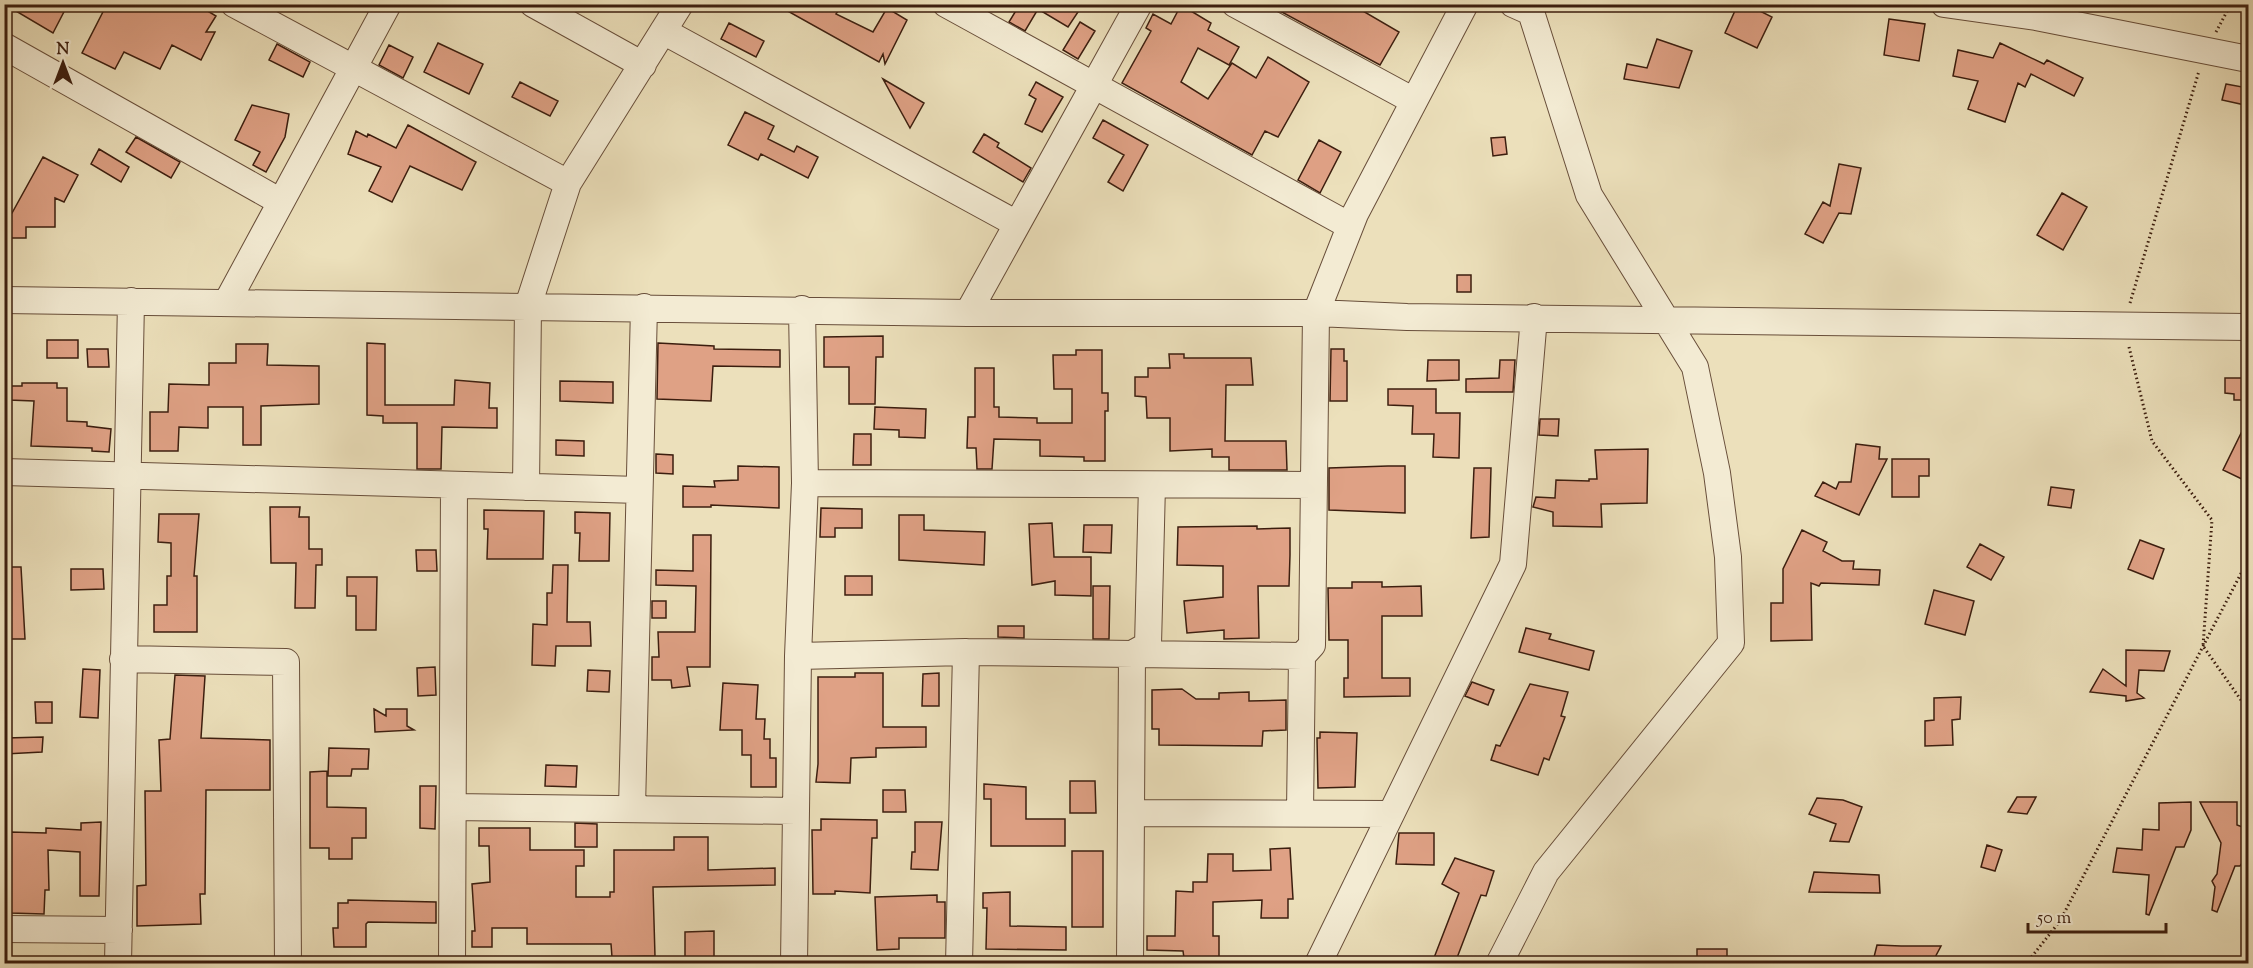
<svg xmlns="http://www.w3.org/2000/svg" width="2253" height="968" viewBox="0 0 2253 968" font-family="'Sorts Mill Goudy',serif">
	<rect width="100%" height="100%" fill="#ece0bb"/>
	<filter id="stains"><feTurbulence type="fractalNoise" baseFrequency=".00333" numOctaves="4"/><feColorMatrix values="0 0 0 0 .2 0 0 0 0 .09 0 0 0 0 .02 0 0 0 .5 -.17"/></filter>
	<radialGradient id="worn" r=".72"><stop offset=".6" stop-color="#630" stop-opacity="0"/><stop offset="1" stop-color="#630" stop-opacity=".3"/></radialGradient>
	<path fill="#dfa185" stroke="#3c1e0f" stroke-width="1.5" d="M 4,4 L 68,4 L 53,33 Z
		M 107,4 L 196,4 L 216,16 L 206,32 L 215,32 L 201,60 L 172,45 L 160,69 L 124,52 L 115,69 L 82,53 Z
		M 775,4 L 843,4 L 836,14 L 873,32 L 887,8 L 907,20 L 885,64 L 883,54 L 879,62 Z
		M 1020,4 L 1066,4 L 1078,12 L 1068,27 L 1038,9 L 1025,31 L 1009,22 Z
		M 1267,4 L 1351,4 L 1399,32 L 1380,65 Z
		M 1738,4 L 1746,4 L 1772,17 L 1757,48 L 1725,33 Z
		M 1181,5 L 1211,23 L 1208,30 L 1239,47 L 1229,65 L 1198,48 L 1181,82 L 1208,99 L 1232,63 L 1256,78 L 1268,57 L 1309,82 L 1278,137 L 1265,131 L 1252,155 L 1122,83 L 1151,31 L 1146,28 L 1153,14 L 1171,24 Z
		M 1889,19 L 1925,24 L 1919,61 L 1884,55 Z
		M 1080,22 L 1095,31 L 1078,59 L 1063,50 Z
		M 729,23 L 764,41 L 756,57 L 721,39 Z
		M 1657,39 L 1692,51 L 1679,88 L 1624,79 L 1627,64 L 1647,68 Z
		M 438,43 L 483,64 L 469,94 L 424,72 Z
		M 2000,43 L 2044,64 L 2047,60 L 2083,78 L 2074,96 L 2031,74 L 2025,87 L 2018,83 L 2005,122 L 1968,109 L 1978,81 L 1953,76 L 1958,50 L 1993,58 Z
		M 277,44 L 310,62 L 303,77 L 269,60 Z
		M 389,45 L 413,57 L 403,78 L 379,65 Z
		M 883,79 L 924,103 L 910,128 Z
		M 520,82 L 558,101 L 550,116 L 512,97 Z
		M 1036,82 L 1063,97 L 1042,132 L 1025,124 L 1036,99 L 1029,95 Z
		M 2226,84 L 2248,88 L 2245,105 L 2222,100 Z
		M 252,105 L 289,114 L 285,137 L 266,172 L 253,165 L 260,152 L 235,140 Z
		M 745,112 L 774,126 L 768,139 L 794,152 L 797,146 L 818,157 L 808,178 L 761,154 L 758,160 L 728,145 Z
		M 1103,120 L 1148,145 L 1123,191 L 1108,182 L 1124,155 L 1093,138 Z
		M 408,125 L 476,162 L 462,190 L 410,166 L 392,202 L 369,191 L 381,167 L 348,154 L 356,131 L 367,137 L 368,134 L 396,148 Z
		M 984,134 L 999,143 L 997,147 L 1031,168 L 1023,182 L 973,152 Z
		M 136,137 L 180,162 L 171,178 L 126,152 Z
		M 1505,137 L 1507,154 L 1493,156 L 1491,138 Z
		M 1319,140 L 1341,152 L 1320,193 L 1298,180 Z
		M 99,149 L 129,167 L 121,182 L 91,164 Z
		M 43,157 L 78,175 L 64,202 L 55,198 L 55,227 L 26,227 L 26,238 L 6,238 L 6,213 L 12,213 Z
		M 1839,164 L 1861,168 L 1851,214 L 1839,213 L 1823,243 L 1805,234 L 1823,202 L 1830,206 Z
		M 2062,193 L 2087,207 L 2063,250 L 2037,235 Z
		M 1457,275 L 1471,275 L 1471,292 L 1457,292 Z
		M 883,336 L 883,357 L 876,357 L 875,404 L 849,404 L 849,367 L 824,367 L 824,337 Z
		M 47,340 L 78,340 L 78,358 L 47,358 Z
		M 367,343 L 385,344 L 385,405 L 454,405 L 455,380 L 490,383 L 489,408 L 497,408 L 497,428 L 442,427 L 441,469 L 417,469 L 417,423 L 383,423 L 383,416 L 367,415 Z
		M 658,343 L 714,346 L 714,349 L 780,350 L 780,367 L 713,366 L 711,401 L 657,399 Z
		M 236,344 L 268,344 L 267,365 L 319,366 L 319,404 L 261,406 L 261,445 L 243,445 L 243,407 L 208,407 L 208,428 L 179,427 L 178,451 L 150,451 L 150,412 L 168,412 L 169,384 L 209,385 L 209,363 L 236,363 Z
		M 87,349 L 108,349 L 109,367 L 88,367 Z
		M 1331,349 L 1344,349 L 1344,361 L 1347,361 L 1347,401 L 1330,401 Z
		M 1076,350 L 1102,350 L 1102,393 L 1108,393 L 1108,411 L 1105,411 L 1105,461 L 1084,461 L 1084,457 L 1040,456 L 1040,440 L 994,439 L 992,469 L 977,469 L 976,448 L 967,448 L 968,417 L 975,417 L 975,368 L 994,368 L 994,407 L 999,407 L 999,417 L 1037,418 L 1037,423 L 1072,423 L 1072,389 L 1054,389 L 1053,355 L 1076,355 Z
		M 1169,354 L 1184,354 L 1184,358 L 1251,358 L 1253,385 L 1226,385 L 1225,441 L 1286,441 L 1287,470 L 1229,470 L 1229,457 L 1212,457 L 1212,449 L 1170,451 L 1170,418 L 1147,418 L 1146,397 L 1135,396 L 1135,377 L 1148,377 L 1148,368 L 1170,368 Z
		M 1428,360 L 1459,360 L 1459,380 L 1427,381 Z
		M 1500,360 L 1515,360 L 1513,392 L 1466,392 L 1466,379 L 1499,378 Z
		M 2225,378 L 2248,378 L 2248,400 L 2234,400 L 2234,394 L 2225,393 Z
		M 560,381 L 613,382 L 613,403 L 560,401 Z
		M 22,383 L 57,383 L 57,388 L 67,388 L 67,421 L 87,422 L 87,426 L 111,429 L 109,452 L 92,451 L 92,448 L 31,446 L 34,401 L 9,400 L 9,386 L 22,386 Z
		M 1388,389 L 1436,389 L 1436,413 L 1460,413 L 1459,458 L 1433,457 L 1434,434 L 1412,434 L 1413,406 L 1388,405 Z
		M 875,407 L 926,409 L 925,438 L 899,437 L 899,430 L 874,429 Z
		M 1540,419 L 1559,419 L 1558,436 L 1539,435 Z
		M 2248,419 L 2248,482 L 2223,470 Z
		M 854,434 L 871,434 L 871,465 L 853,465 Z
		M 556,440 L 584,441 L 584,456 L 556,455 Z
		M 1856,444 L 1880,447 L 1879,459 L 1887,459 L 1859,515 L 1815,496 L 1823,482 L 1836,489 L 1839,482 L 1851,482 Z
		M 1648,449 L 1647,503 L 1601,504 L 1602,527 L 1553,526 L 1553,512 L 1533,507 L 1536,497 L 1555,498 L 1556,480 L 1589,481 L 1589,479 L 1597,479 L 1595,450 Z
		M 656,454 L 673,455 L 673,474 L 656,473 Z
		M 1892,459 L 1929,459 L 1929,476 L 1919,476 L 1919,497 L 1892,497 Z
		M 738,466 L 779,467 L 779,508 L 711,505 L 711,507 L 683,507 L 683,486 L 715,487 L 714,481 L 738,480 Z
		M 1388,466 L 1405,466 L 1405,513 L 1329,510 L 1329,468 Z
		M 1474,468 L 1491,468 L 1489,537 L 1471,538 Z
		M 2051,487 L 2074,490 L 2071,508 L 2048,505 Z
		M 270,507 L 300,507 L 299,517 L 309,517 L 309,549 L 322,549 L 322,565 L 316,565 L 315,608 L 295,608 L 296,563 L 271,563 Z
		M 821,508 L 862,509 L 862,528 L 835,528 L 835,537 L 820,537 Z
		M 484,510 L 544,511 L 543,559 L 487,559 L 488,529 L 484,529 Z
		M 575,512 L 610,513 L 609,561 L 579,561 L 580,533 L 575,533 Z
		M 159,514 L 199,514 L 194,576 L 197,576 L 197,632 L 154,632 L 154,605 L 167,605 L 167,576 L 171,576 L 171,543 L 158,542 Z
		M 899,515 L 924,515 L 924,530 L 985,532 L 984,565 L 899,560 Z
		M 1052,523 L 1054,557 L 1091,557 L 1091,596 L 1055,595 L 1055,581 L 1032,585 L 1029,524 Z
		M 1084,525 L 1112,525 L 1111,553 L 1083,552 Z
		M 1257,526 L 1257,529 L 1290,528 L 1290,555 L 1289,586 L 1258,586 L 1259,638 L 1224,639 L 1224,630 L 1187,633 L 1184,601 L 1223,597 L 1223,566 L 1177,565 L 1178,527 Z
		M 1802,530 L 1827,542 L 1823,551 L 1842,561 L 1854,561 L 1853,569 L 1880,570 L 1879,585 L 1821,583 L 1819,586 L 1811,583 L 1812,640 L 1771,641 L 1771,603 L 1783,603 L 1783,569 Z
		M 693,535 L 711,535 L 710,667 L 687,667 L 690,686 L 672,688 L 671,680 L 652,680 L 652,657 L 659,657 L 658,632 L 695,632 L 696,586 L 656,585 L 656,570 L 693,571 Z
		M 2140,540 L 2164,549 L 2153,579 L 2128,569 Z
		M 1980,544 L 2004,557 L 1991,580 L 1967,567 Z
		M 416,550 L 436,550 L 437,571 L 417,571 Z
		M 553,565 L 568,565 L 567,622 L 590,622 L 591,646 L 556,646 L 555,666 L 532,665 L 533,624 L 547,625 L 547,593 L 552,593 Z
		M 4,567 L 21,567 L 25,639 L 5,639 Z
		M 71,569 L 103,569 L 104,589 L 71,590 Z
		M 845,576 L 872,576 L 872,595 L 845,595 Z
		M 347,577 L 377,577 L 376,630 L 356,630 L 356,596 L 347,596 Z
		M 1352,582 L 1382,582 L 1382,587 L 1421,586 L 1422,616 L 1382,616 L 1382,678 L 1410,678 L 1410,696 L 1344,697 L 1344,678 L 1348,678 L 1348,640 L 1329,640 L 1328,588 L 1352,588 Z
		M 1093,586 L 1110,586 L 1109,639 L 1093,639 Z
		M 1934,590 L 1974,601 L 1965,635 L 1925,624 Z
		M 652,601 L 666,601 L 666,618 L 652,618 Z
		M 998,626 L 1024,626 L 1024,638 L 998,637 Z
		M 1526,628 L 1551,634 L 1549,639 L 1594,651 L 1589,670 L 1519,652 Z
		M 2126,650 L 2170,651 L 2164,671 L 2139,670 L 2137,693 L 2144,698 L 2126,701 L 2126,696 L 2090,692 L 2103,669 L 2126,686 Z
		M 435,667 L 436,695 L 418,696 L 417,668 Z
		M 83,669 L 100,670 L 98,718 L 80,717 Z
		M 588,670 L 610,671 L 609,692 L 587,691 Z
		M 855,673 L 883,673 L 883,727 L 926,727 L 926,747 L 876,748 L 876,757 L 851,758 L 850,783 L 816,782 L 818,764 L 818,677 L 855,677 Z
		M 939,673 L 939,706 L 922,706 L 923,674 Z
		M 175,675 L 205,676 L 201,738 L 270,740 L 270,790 L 206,790 L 205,894 L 200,894 L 201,924 L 137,926 L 137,886 L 146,885 L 145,791 L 161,791 L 159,740 L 170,739 Z
		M 1472,682 L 1494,690 L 1488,705 L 1465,696 Z
		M 723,683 L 758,685 L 756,719 L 765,719 L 764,739 L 770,739 L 770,758 L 776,758 L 776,787 L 751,787 L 751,755 L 742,755 L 742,730 L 720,730 Z
		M 1530,684 L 1568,692 L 1561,716 L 1565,717 L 1549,760 L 1544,758 L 1538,775 L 1491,760 L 1496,745 L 1500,746 Z
		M 1182,689 L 1196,699 L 1219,699 L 1219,693 L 1249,692 L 1249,701 L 1286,700 L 1286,730 L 1263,731 L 1262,746 L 1159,745 L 1159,729 L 1152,729 L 1152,690 Z
		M 1961,697 L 1960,719 L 1952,720 L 1953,745 L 1925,746 L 1925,721 L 1934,720 L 1934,698 Z
		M 35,702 L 52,702 L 52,723 L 36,723 Z
		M 374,709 L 386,716 L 386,709 L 407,709 L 407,726 L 414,730 L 375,732 Z
		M 1320,732 L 1357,733 L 1355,787 L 1318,788 L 1317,738 L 1320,738 Z
		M 43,737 L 42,752 L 5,754 L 6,738 Z
		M 329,748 L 369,749 L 368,769 L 352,769 L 351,776 L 328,776 Z
		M 546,765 L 577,766 L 576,787 L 545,786 Z
		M 327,771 L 327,807 L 366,808 L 366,838 L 352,838 L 352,859 L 329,859 L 329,848 L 310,848 L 310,772 Z
		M 1070,781 L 1095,781 L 1096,813 L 1070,813 Z
		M 984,784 L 1026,787 L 1026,819 L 1065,819 L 1065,846 L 991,846 L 991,799 L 984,799 Z
		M 420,786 L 436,786 L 435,829 L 420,828 Z
		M 883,790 L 905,790 L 906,812 L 883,812 Z
		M 2017,797 L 2036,797 L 2027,814 L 2008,812 Z
		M 1817,798 L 1843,800 L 1862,807 L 1849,842 L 1830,841 L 1836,824 L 1809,814 Z
		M 2191,802 L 2191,830 L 2184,847 L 2176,847 L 2149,915 L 2146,914 L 2149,875 L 2113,872 L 2117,848 L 2142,850 L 2143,829 L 2159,830 L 2159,803 Z
		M 2200,802 L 2237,802 L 2237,825 L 2248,829 L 2248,855 L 2240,866 L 2235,866 L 2217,912 L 2212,910 L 2215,887 L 2212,881 L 2217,874 L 2221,843 Z
		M 821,819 L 877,820 L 877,838 L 872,838 L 870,893 L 835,891 L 835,894 L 813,894 L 812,830 L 821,830 Z
		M 101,822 L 99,896 L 80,896 L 80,852 L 48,850 L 49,890 L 45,890 L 44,914 L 10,913 L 10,832 L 46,833 L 46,828 L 81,830 L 81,823 Z
		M 915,822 L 942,822 L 938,870 L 911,869 L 912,852 L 915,852 Z
		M 575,823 L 597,824 L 597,847 L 575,847 Z
		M 479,828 L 530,828 L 530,850 L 584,850 L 584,866 L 576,866 L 576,897 L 610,897 L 610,892 L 614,892 L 614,850 L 674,850 L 674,837 L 708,837 L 708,870 L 775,868 L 775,885 L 653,887 L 655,956 L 612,957 L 611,944 L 527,944 L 527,928 L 492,928 L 492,947 L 472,947 L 472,931 L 475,931 L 472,884 L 490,882 L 489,846 L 479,846 Z
		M 1399,833 L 1434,833 L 1434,865 L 1396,864 Z
		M 1987,845 L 2002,850 L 1995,871 L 1981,867 Z
		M 1290,848 L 1293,899 L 1288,899 L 1288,918 L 1261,918 L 1262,900 L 1213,902 L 1213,936 L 1219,936 L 1219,963 L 1205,963 L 1205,957 L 1184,958 L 1183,951 L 1147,950 L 1147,936 L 1175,936 L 1176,891 L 1193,892 L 1193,882 L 1207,882 L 1208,854 L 1233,854 L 1233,871 L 1271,870 L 1270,849 Z
		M 1072,851 L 1103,851 L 1103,927 L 1072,927 Z
		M 1455,858 L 1494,871 L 1486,896 L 1481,895 L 1455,963 L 1432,963 L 1459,893 L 1442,884 Z
		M 1814,872 L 1879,875 L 1880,893 L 1809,892 Z
		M 1010,892 L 1010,926 L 1066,927 L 1066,950 L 986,949 L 987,908 L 983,908 L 983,893 Z
		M 937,895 L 937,902 L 945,902 L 945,938 L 899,938 L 899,949 L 877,950 L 875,897 Z
		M 348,900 L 436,902 L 436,923 L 368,922 L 366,924 L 366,947 L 334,947 L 333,928 L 338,928 L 338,903 L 348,903 Z
		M 714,931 L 714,958 L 685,958 L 685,932 Z
		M 1877,945 L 1901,946 L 1941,946 L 1932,963 L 1888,963 L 1873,961 Z
		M 1697,949 L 1727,949 L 1727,963 L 1697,963 Z"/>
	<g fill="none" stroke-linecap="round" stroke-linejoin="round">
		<g stroke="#684e3a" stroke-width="28">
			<path id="minor" d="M 234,4 L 568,183
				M 533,4 L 643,65
				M 946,4 L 1350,226
				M 1235,4 L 1414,101
				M 1944,4 L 2036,17 L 2248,59
				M 663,31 L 1017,224
				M 4,46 L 281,202
				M 4,300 L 968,313 L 1316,313 L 1407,317 L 2248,327
				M 227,302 L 388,4
				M 968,313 L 1139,4
				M 4,472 L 639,490
				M 805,483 L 1314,485
				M 526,487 L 528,306 L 568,183 L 680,4
				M 798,656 L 966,652 L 1302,656
				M 123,659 L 286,662 L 288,964
				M 453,807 L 796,811
				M 632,808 L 644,307
				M 1300,812 L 1302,656 L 1312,645 L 1316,313 L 1355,214 L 1465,4
				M 1131,813 L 1391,814
				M 4,929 L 119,930
				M 118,964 L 131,301
				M 452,964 L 454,485
				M 794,964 L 798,656 L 805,483 L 802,309
				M 959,964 L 966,652
				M 1130,964 L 1132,654 L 1148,645 L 1152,485
				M 1318,964 L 1513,564 L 1534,317
				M 1499,964 L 1546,872 L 1731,643 L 1728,557 L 1717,473 L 1695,367 L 1589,195 L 1531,12 L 1513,4"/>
		</g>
		<path stroke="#3c1e0f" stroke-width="3" stroke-dasharray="1.5 3" stroke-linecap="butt" d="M 2216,32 L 2231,4
			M 2130,303 L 2199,71
			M 2129,347 L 2152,441 L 2212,520 L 2203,646 L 2248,710
			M 2026,964 L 2060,921 L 2248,560"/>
		<use href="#minor" stroke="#f3ebd3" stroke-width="26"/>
	</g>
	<rect width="2253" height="968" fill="none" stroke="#ece0bb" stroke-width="24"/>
	<rect x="6" y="6" width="2241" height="956" fill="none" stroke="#3c1e0f" stroke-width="3"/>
	<rect x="12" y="12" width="2229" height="944" fill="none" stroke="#3c1e0f" stroke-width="1.5"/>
	<g transform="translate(63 63)" stroke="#f3ebd3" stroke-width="4.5" paint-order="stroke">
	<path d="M0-4.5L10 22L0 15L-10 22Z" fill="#3c1e0f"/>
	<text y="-9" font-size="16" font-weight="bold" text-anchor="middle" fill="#3c1e0f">N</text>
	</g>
	<path d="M2028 923v9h138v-9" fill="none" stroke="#3c1e0f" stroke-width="3"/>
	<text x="2037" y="923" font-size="18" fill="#3c1e0f" stroke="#f3ebd3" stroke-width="4.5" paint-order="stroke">50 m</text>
	<rect width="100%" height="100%" filter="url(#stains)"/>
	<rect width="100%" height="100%" fill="url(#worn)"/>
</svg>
